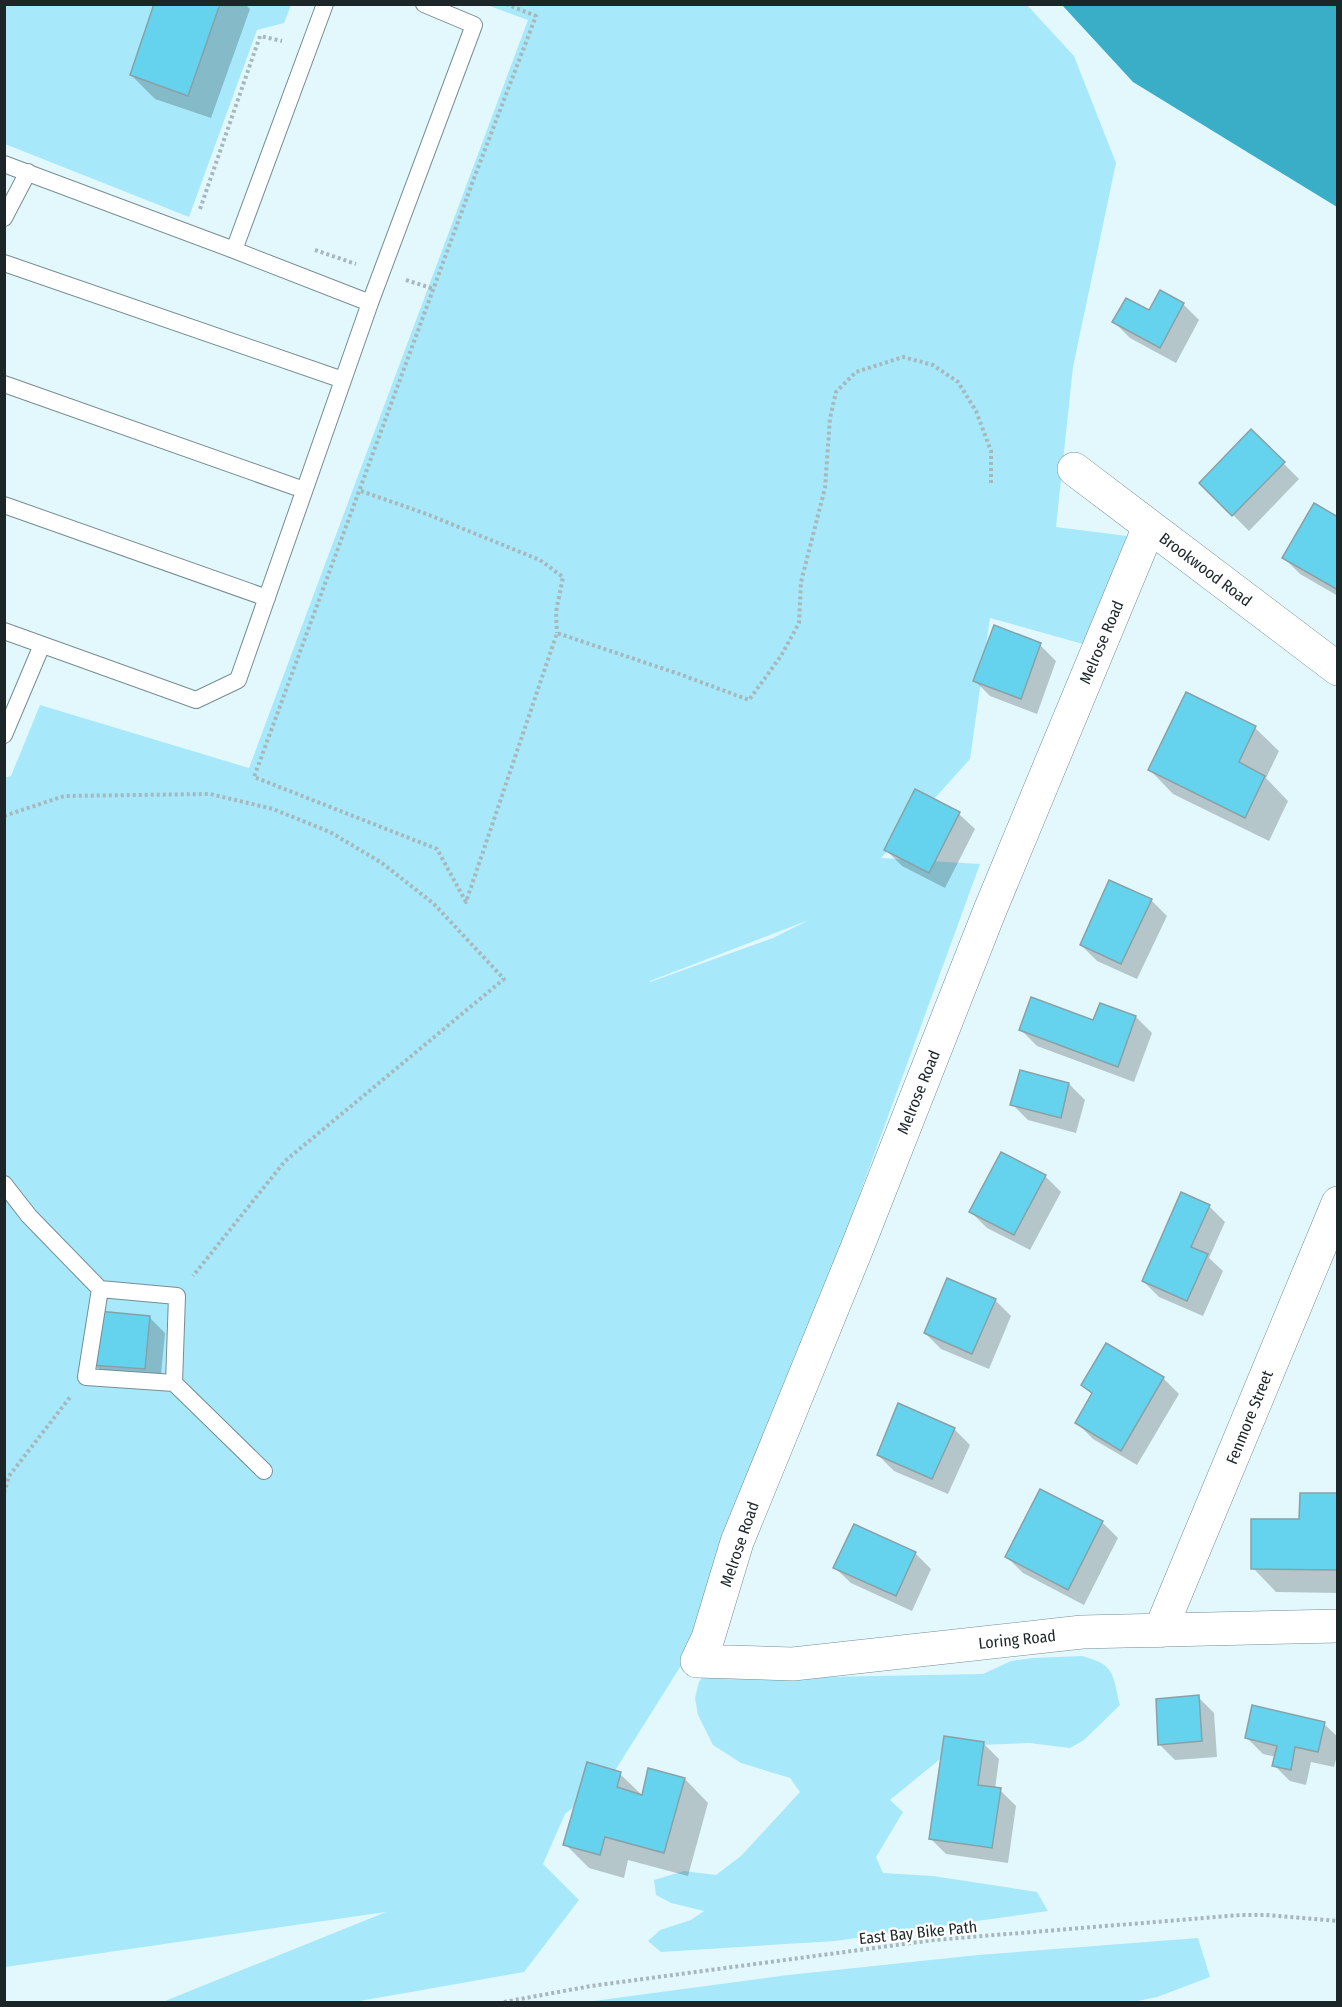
<svg xmlns="http://www.w3.org/2000/svg" width="1342" height="2007" viewBox="0 0 1342 2007" font-family="'Fira Sans Condensed',sans-serif">
	<rect width="100%" height="100%" fill="#e3f8fd"/>
	<path fill="#a7e9fb" fill-rule="evenodd" d="M 4,5 L 291,5 L 284,23 L 257,30 L 189,217 L 5,144 Z
		M 487,5 L 1027,5 L 1074,56 L 1116,163 L 1073,367 L 1056,527 L 1127,536 L 1083,644 L 990,618 L 970,759 L 881,858 L 980,864 L 828,1281 L 687,1656 L 611,1777 L 565,1814 L 543,1864 L 579,1900 L 524,1972 L 354,2002 L 156,2002 L 165,2001 L 386,1912 L 5,1967 L 4,778 L 11,776 L 40,705 L 249,768 L 528,20 ZM 809,920 L 773,938 L 650,982 L 650,981 Z
		M 1082,1656 C 1116,1665 1112,1674 1120,1705 L 1084,1740 L 1070,1748 L 1029,1743 L 956,1746 L 890,1800 L 903,1812 L 876,1857 L 883,1873 L 933,1876 L 1037,1892 L 1048,1911 L 835,1941 L 661,1952 L 648,1941 L 660,1930 L 691,1920 L 704,1911 L 671,1903 L 656,1895 L 654,1880 L 684,1871 L 716,1875 L 742,1855 L 800,1792 L 790,1778 L 741,1763 L 713,1745 L 698,1715 L 695,1698 L 699,1682 L 708,1669 L 772,1678 L 983,1674 L 1011,1661 L 1033,1658 Z
		M 1198,1938 L 1210,1977 L 1157,1997 L 1133,2002 L 586,2002 L 788,1975 L 978,1955 Z"/>
	<path fill="#3aaec7" d="M 1062,5 L 1337,5 L 1337,207 L 1133,82 Z"/>
	<path fill="#0003" d="M 156,4 L 245,4 L 250,9 L 211,118 L 155,99 L 131,75 Z
		M 1161,292 L 1184,305 L 1199,320 L 1176,363 L 1130,338 L 1114,322 L 1150,312 Z
		M 1251,431 L 1299,479 L 1249,531 L 1201,483 Z
		M 1338,518 L 1338,596 L 1300,574 L 1284,558 Z
		M 1040,645 L 1056,661 L 1037,714 L 990,696 L 974,680 Z
		M 1255,728 L 1279,751 L 1266,778 L 1288,801 L 1269,841 L 1173,794 L 1150,770 Z
		M 959,814 L 975,829 L 945,888 L 902,866 L 886,850 Z
		M 1151,900 L 1167,916 L 1137,979 L 1097,961 L 1081,945 Z
		M 1101,1005 L 1136,1017 L 1152,1033 L 1134,1082 L 1037,1046 L 1021,1030 L 1094,1022 Z
		M 1069,1084 L 1085,1100 L 1076,1133 L 1028,1120 L 1012,1104 Z
		M 1045,1176 L 1061,1192 L 1030,1250 L 987,1228 L 971,1212 Z
		M 1209,1206 L 1225,1222 L 1209,1258 L 1223,1271 L 1203,1316 L 1159,1297 L 1143,1281 Z
		M 995,1300 L 1011,1316 L 989,1369 L 941,1349 L 925,1333 Z
		M 149,1317 L 165,1333 L 160,1385 L 110,1380 L 94,1364 Z
		M 1163,1378 L 1179,1394 L 1137,1465 L 1093,1439 L 1077,1423 L 1093,1395 L 1083,1385 Z
		M 954,1429 L 970,1445 L 948,1494 L 894,1471 L 878,1455 Z
		M 1041,1491 L 1102,1522 L 1118,1538 L 1084,1605 L 1023,1573 L 1007,1557 Z
		M 1338,1494 L 1338,1593 L 1276,1592 L 1253,1568 L 1301,1520 Z
		M 915,1553 L 931,1569 L 912,1611 L 851,1583 L 835,1568 Z
		M 1198,1697 L 1214,1713 L 1217,1757 L 1175,1760 L 1159,1744 Z
		M 1324,1724 L 1338,1737 L 1338,1752 L 1334,1767 L 1311,1762 L 1306,1785 L 1290,1781 L 1274,1765 L 1276,1757 L 1263,1754 L 1247,1738 Z
		M 983,1743 L 999,1759 L 995,1789 L 1000,1790 L 1016,1806 L 1008,1863 L 946,1854 L 930,1838 Z
		M 620,1774 L 643,1796 L 685,1779 L 708,1803 L 688,1876 L 628,1860 L 624,1878 L 589,1868 L 565,1844 Z"/>
	<path fill="#65d3ed" stroke="#88a1a7" stroke-width="1.5" d="M 154,4 L 220,4 L 188,96 L 130,75 Z
		M 1160,290 L 1184,303 L 1160,348 L 1112,322 L 1126,298 L 1149,310 Z
		M 1251,429 L 1285,462 L 1232,516 L 1199,483 Z
		M 1314,503 L 1338,517 L 1338,590 L 1282,558 Z
		M 994,625 L 1041,643 L 1021,699 L 973,681 Z
		M 1186,692 L 1256,726 L 1239,762 L 1265,776 L 1245,818 L 1148,770 Z
		M 915,789 L 960,812 L 929,873 L 884,850 Z
		M 1109,880 L 1152,899 L 1121,964 L 1080,945 Z
		M 1031,997 L 1093,1020 L 1100,1003 L 1136,1016 L 1118,1067 L 1019,1030 Z
		M 1020,1070 L 1069,1083 L 1061,1118 L 1010,1105 Z
		M 1001,1152 L 1046,1175 L 1014,1235 L 969,1212 Z
		M 1181,1192 L 1210,1205 L 1191,1247 L 1208,1254 L 1187,1301 L 1142,1281 Z
		M 947,1278 L 996,1299 L 972,1354 L 924,1333 Z
		M 98,1311 L 150,1316 L 145,1369 L 92,1365 Z
		M 1106,1343 L 1164,1377 L 1121,1451 L 1075,1423 L 1092,1393 L 1081,1385 Z
		M 898,1403 L 955,1428 L 932,1479 L 877,1455 Z
		M 1040,1489 L 1103,1521 L 1068,1590 L 1005,1557 Z
		M 1300,1493 L 1338,1493 L 1337,1570 L 1251,1569 L 1251,1519 L 1299,1519 Z
		M 854,1524 L 916,1552 L 896,1596 L 833,1568 Z
		M 1199,1695 L 1202,1741 L 1158,1745 L 1156,1699 Z
		M 1252,1705 L 1325,1722 L 1318,1752 L 1295,1747 L 1291,1770 L 1272,1766 L 1277,1746 L 1245,1738 Z
		M 944,1736 L 984,1742 L 978,1785 L 1001,1788 L 992,1848 L 929,1839 Z
		M 587,1762 L 621,1772 L 617,1787 L 642,1795 L 648,1768 L 685,1778 L 664,1853 L 605,1837 L 600,1855 L 563,1845 Z"/>
	<g fill="none" stroke-linecap="round" stroke-linejoin="round">
		<g stroke="#758d93" stroke-width="18">
			<path id="service" d="M 4,164 L 234,250 L 370,303 L 238,680 L 196,700 L 4,631
				M 4,218 L 28,172
				M 234,250 L 325,4
				M 4,263 L 343,380
				M 370,303 L 474,25 L 424,4
				M 4,384 L 304,490
				M 4,505 L 267,598
				M 4,735 L 42,645
				M 4,1184 L 29,1216 L 100,1289 L 177,1296 L 174,1383 L 86,1377 L 100,1289
				M 174,1383 L 264,1471"/>
		</g>
		<g stroke="#758d93" stroke-width="34">
			<path id="minor" d="M 1074,469 L 1338,669
				M 1149,527 L 990,910 L 857,1248 L 737,1542 L 708,1638 L 697,1661 L 793,1664 L 1082,1632 L 1338,1626
				M 1160,1631 L 1338,1203"/>
		</g>
		<path stroke="#a7b8bc" stroke-width="4" stroke-dasharray="3 3" stroke-linecap="butt" d="M 506,4 L 536,16 L 473,181 L 254,777 L 437,849 L 466,902 L 557,633 L 682,675 L 749,700 L 781,656 L 799,623 L 801,582 L 825,488 L 830,418 L 836,392 L 856,372 L 903,357 L 933,365 L 958,382 L 976,411 L 991,451 L 991,484
			M 200,209 L 259,39 L 260,36 L 282,41
			M 315,250 L 356,264
			M 406,280 L 434,289
			M 361,491 L 429,515 L 540,560 L 563,577 L 556,612 L 557,633
			M 4,816 L 64,796 L 210,794 L 273,809 L 330,832 L 382,863 L 434,904 L 504,979 L 285,1161 L 193,1276
			M 4,1493 L 9,1476 L 71,1396
			M 504,2002 L 591,1986 L 934,1940 L 1241,1915 L 1266,1915 L 1338,1921"/>
		<use href="#service" stroke="#fff" stroke-width="16"/>
		<use href="#minor" stroke="#fff" stroke-width="33"/>
	</g>
	<g text-anchor="middle" stroke-width="4.5" stroke-linejoin="round" paint-order="stroke">
		<g font-size="16" fill="#1c2628" stroke="#fff">
			<text transform="translate(1206 569) rotate(37)" y="6">Brookwood Road</text>
			<text transform="translate(1101 642) rotate(-67)" y="6">Melrose Road</text>
			<text transform="translate(918 1092) rotate(-68)" y="6">Melrose Road</text>
			<text transform="translate(1249 1417) rotate(-68)" y="6">Fenmore Street</text>
			<text transform="translate(739 1544) rotate(-71)" y="6">Melrose Road</text>
			<text transform="translate(1017 1639) rotate(-6)" y="6">Loring Road</text>
			<text transform="translate(918 1932) rotate(-6)" y="6">East Bay Bike Path</text>
		</g>
	</g>
	<rect width="1342" height="2007" fill="none" stroke="#1c2628" stroke-width="12"/>
</svg>
